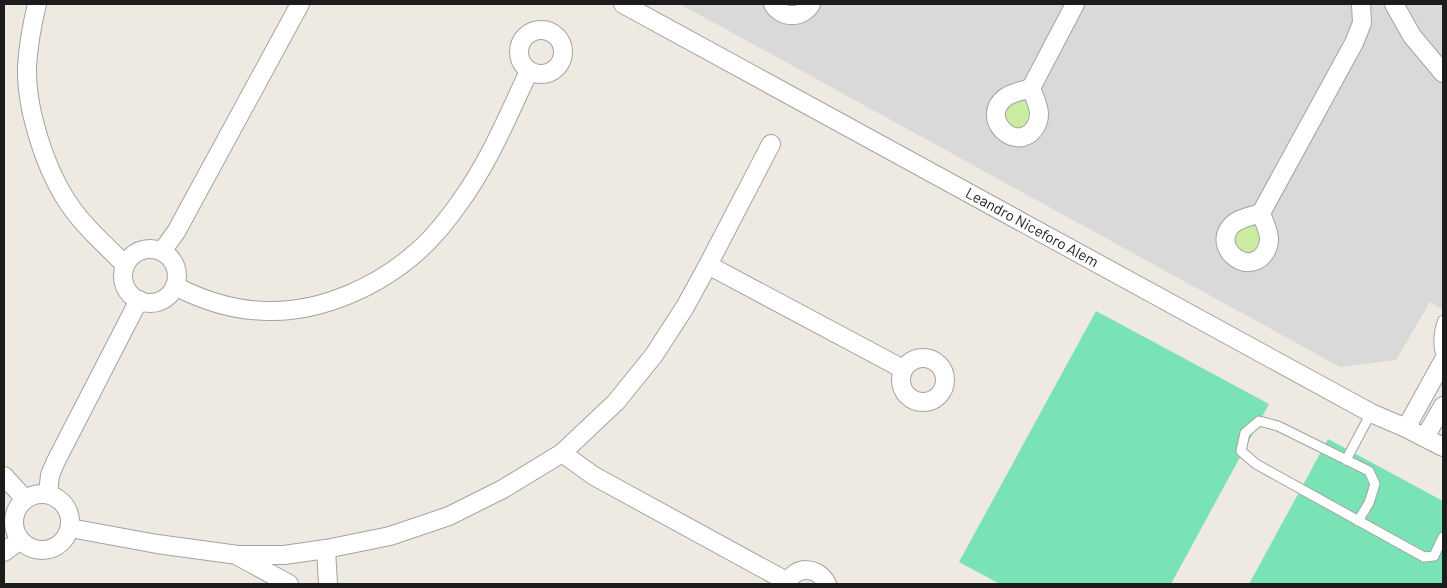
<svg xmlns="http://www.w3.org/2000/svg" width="1447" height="588" viewBox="0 0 1447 588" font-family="Barlow,sans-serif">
	<rect width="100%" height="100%" fill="#eee9e1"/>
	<path fill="#dad9d9" d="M 680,4 L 1443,4 L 1443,310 L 1430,302 L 1396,360 L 1340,367 Z"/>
	<path fill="#caeca2" d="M 1020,100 L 1029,105 L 1032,109 L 1031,123 L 1018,130 L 1005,124 L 1004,109 L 1006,105 Z
		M 1250,225 L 1255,227 L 1261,234 L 1260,249 L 1247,256 L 1235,249 C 1233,231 1233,231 1250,225 Z"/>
	<path fill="#79e3b6" d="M 1096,311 L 1269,404 L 1171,584 L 1000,584 L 959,562 Z
		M 1328,439 L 1443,501 L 1443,584 L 1249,584 Z"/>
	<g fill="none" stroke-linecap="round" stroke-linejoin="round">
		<g stroke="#a3a3a3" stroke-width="11">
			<path id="lane" d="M 1443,320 C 1438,332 1437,348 1443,360
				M 1346,460 L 1371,413
				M 1358,521 L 1369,503 L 1375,484 L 1369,471 L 1278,426 L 1259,421 L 1245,433 L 1241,451 L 1256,464 L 1424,557 L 1434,556 L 1443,537"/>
		</g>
		<g stroke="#a3a3a3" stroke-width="20">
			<g id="street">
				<path d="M 37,4 C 32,25 28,46 27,67 C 26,110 46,172 71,207 C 86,229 107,246 125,265"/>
				<path id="s1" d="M 623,4 L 1371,413 L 1406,428 L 1443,447"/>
				<path d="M 773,4 C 782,19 802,19 811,4"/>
				<path d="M 1394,4 L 1412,36 L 1443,73"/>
				<circle cx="541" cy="52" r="22"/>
				<path d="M 1031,88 C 1034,96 1039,106 1039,114 C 1039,119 1037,125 1034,129 C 1015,154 978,117 1006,97 C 1013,92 1023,91 1031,88 Z"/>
				<path d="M 1031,88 L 1075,4"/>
				<path d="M 1261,213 L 1354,43 L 1362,23 L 1361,4"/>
				<path d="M 1261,213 C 1264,222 1269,231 1269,239 C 1269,245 1267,250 1264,254 C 1246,277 1211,246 1232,225 C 1239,218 1252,216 1261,213 Z"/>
				<circle cx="150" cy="276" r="27"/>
				<path d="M 162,251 L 176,232 L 300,4"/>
				<path d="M 708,265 L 903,369"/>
				<path d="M 175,286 C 204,301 236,311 269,311 C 322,312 379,286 418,251 C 434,237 448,219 460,202 C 489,162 508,116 529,71"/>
				<circle cx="923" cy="380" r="22"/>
				<path d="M 1406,428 L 1443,361"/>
				<path d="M 1425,437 L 1443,406"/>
				<path d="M 562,453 L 594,476 L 788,582"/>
				<path d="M 4,476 L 25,499"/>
				<circle cx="42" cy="522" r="28"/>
				<path d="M 48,494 L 50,475 L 56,461 L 139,300"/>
				<path d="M 70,528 L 157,544 L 238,555 L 284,555 L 326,549 L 390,536 L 449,516 L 503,489 L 562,453 L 616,402 L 654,355 L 685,307 L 708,265 L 771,144"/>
				<path d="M 326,549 L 328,584"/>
				<path d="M 4,552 L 20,540"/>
				<path d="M 238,556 L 289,584"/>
				<path d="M 787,584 C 795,565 818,566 827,584"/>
			</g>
		</g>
		<use href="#lane" stroke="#fff" stroke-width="9"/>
		<use href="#street" stroke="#fff" stroke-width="18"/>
	</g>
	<g text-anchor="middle" stroke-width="4" stroke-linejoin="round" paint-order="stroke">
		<g font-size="15" fill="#1c1c1c" stroke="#fff">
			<text dy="5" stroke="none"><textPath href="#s1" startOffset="466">Leandro Niceforo Alem</textPath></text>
		</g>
	</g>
	<rect width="1447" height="588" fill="none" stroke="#1c1c1c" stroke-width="10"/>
</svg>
